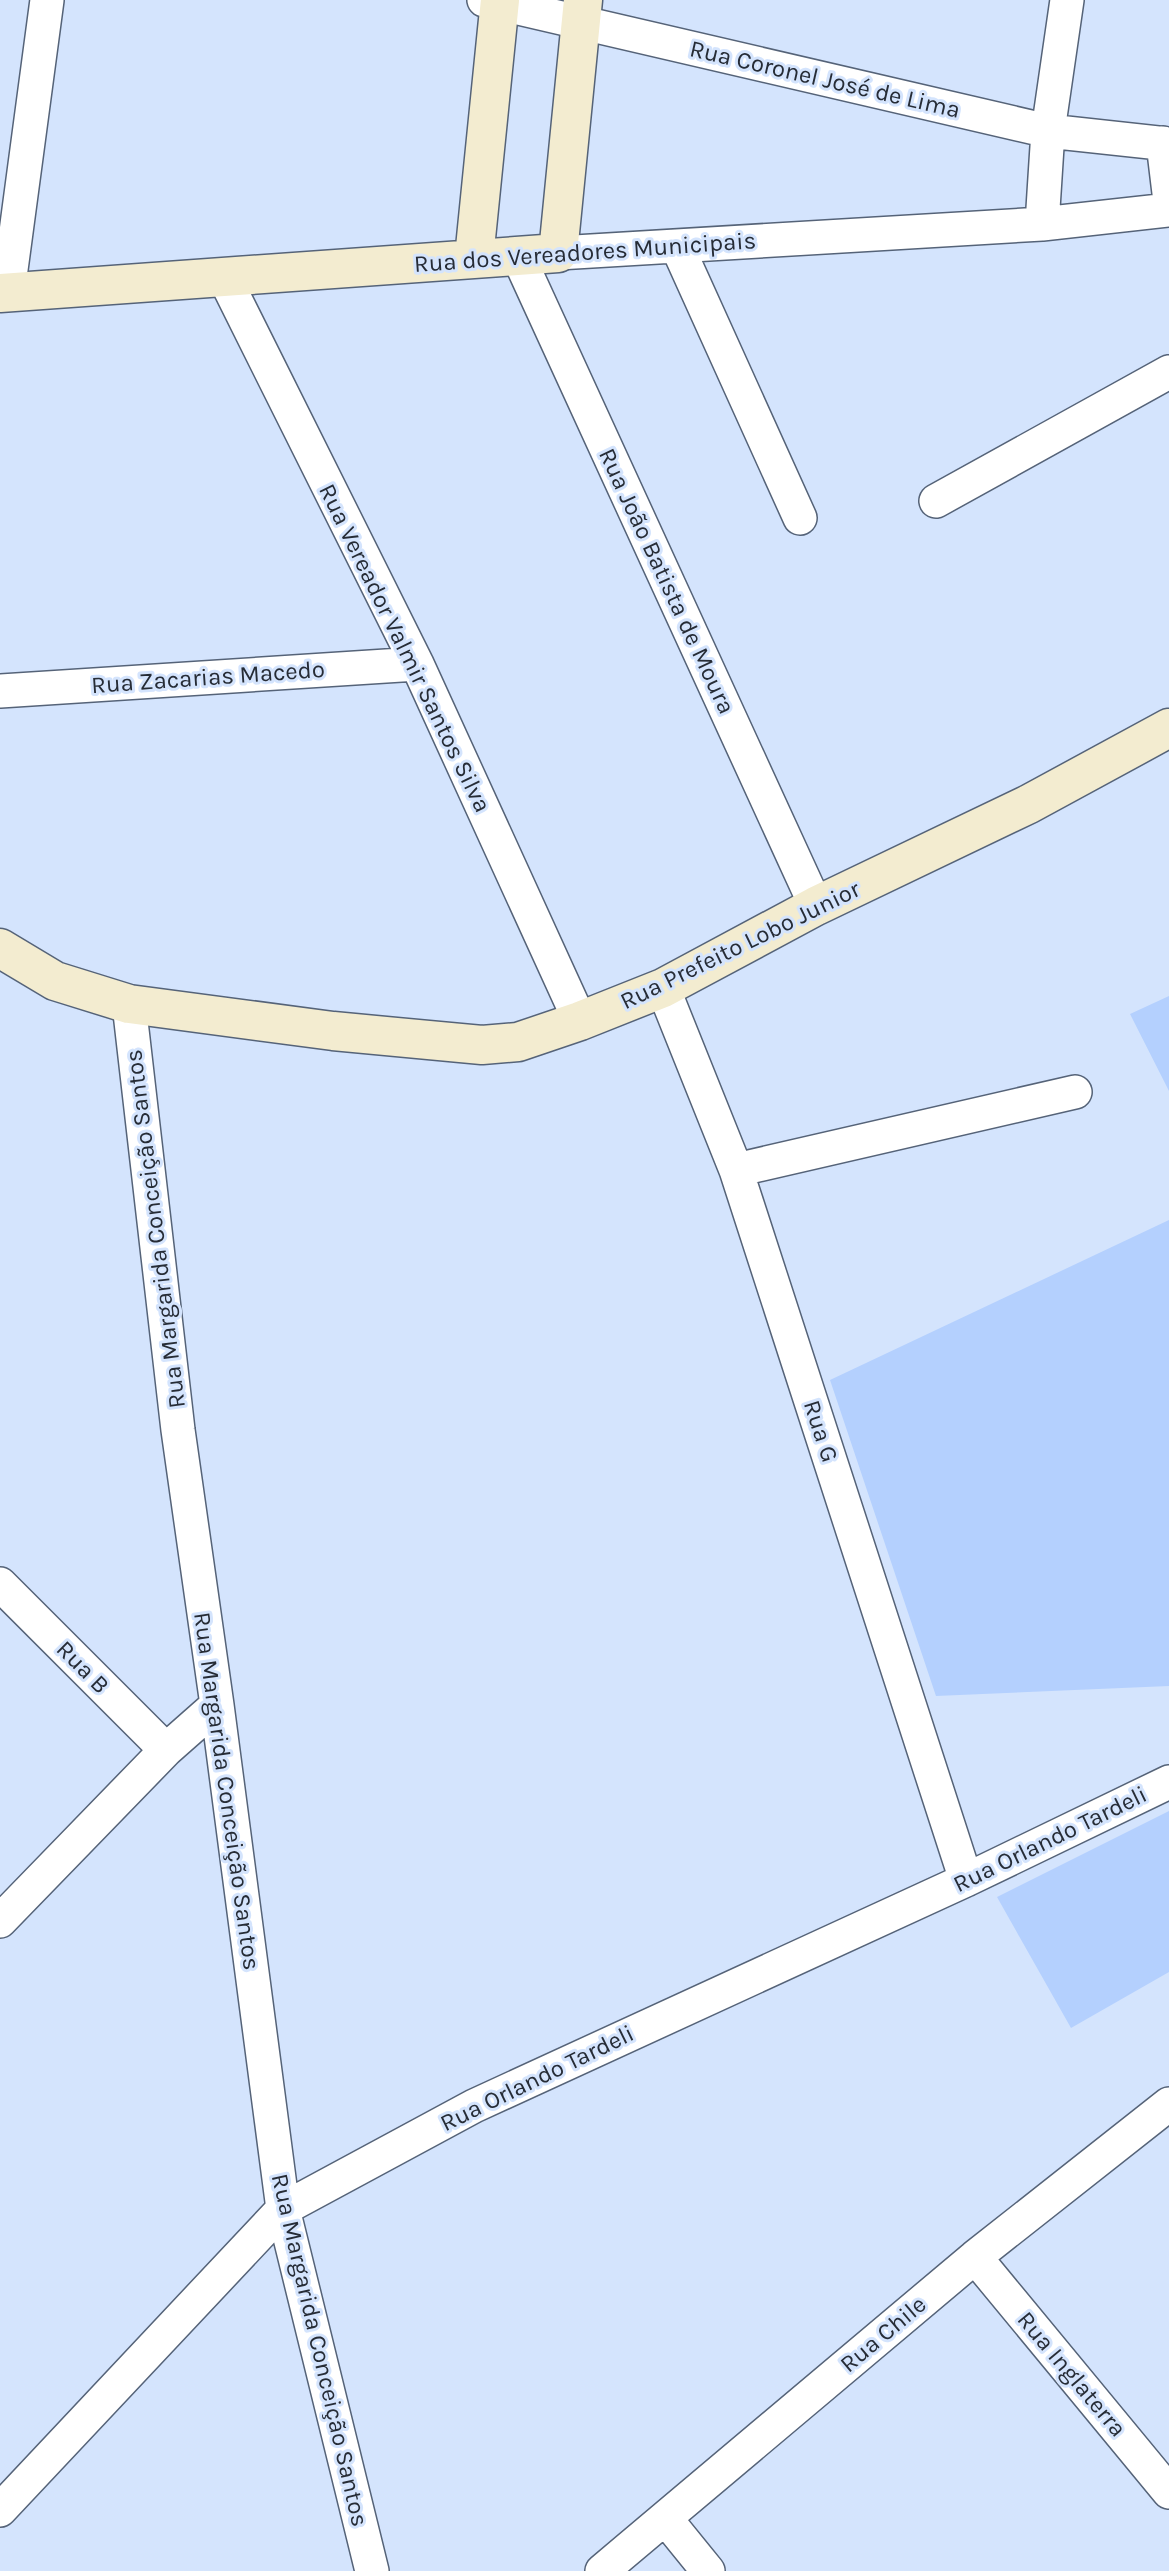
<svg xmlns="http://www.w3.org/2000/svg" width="1169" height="2571" viewBox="0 0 1169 2571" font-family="Karla,sans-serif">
	<rect width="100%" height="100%" fill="#d4e4fd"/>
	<path fill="#b4d0fe" d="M 1169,996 L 1169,1091 L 1130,1014 Z
		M 1169,1220 L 1169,1686 L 936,1696 L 830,1380 Z
		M 1169,1811 L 1169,1972 L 1071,2028 L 997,1897 Z"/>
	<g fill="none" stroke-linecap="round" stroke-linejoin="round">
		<g stroke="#556378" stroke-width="36">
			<path id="street" d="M 484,0 L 1048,131 L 1169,144
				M 1163,143 L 1169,193
				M 1042,224 L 1048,131 L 1067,0
				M 677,246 L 800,518
				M 558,253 L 1042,224 L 1169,210
				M 518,256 L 816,906
				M 224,277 L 417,664 L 580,1021
				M 8,292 L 47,0
				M 936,501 L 1169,372
				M 0,691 L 417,664
				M 663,988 L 736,1170 L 966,1880
				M 129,1004 L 178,1430 L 217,1705 L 283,2209 L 372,2571
				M 736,1170 L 1075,1092
				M 0,1584 L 166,1750
				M 0,1921 L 166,1750 L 217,1705
				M 975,2257 L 1169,2492
				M 0,2510 L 283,2209 L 474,2106 L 966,1880 L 1169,1782
				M 665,2518 L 708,2571
				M 602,2571 L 975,2257 L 1169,2104"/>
		</g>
		<g stroke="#556378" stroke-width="41">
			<path id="secondary" d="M 474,258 L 500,0
				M 0,293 L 558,253 L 583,0
				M 0,948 L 55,981 L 129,1004 L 333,1031 L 482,1045 L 518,1042 L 580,1021 L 663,988 L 816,906 L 1029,804 L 1169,728"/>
		</g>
		<use href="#street" stroke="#fff" stroke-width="33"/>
		<use href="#secondary" stroke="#f3ecd0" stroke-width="38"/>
	</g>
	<g text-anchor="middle" stroke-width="6" stroke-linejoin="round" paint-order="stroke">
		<g font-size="24" fill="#262c36" stroke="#d4e4fd">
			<text transform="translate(825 79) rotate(13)" y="8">Rua Coronel José de Lima</text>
			<text transform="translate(585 252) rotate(-4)" y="8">Rua dos Vereadores Municipais</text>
			<text transform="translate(667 581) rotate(65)" y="8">Rua João Batista de Moura</text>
			<text transform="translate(405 648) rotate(64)" y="8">Rua Vereador Valmir Santos Silva</text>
			<text transform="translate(208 677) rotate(-4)" y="8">Rua Zacarias Macedo</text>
			<text transform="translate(740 945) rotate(-26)" y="8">Rua Prefeito Lobo Junior</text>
			<text transform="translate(155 1229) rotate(-97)" y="8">Rua Margarida Conceição Santos</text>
			<text transform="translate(821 1431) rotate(72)" y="8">Rua G</text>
			<text transform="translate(83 1667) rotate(45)" y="8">Rua B</text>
			<text transform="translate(227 1791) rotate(82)" y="8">Rua Margarida Conceição Santos</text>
			<text transform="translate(1050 1839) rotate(-26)" y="8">Rua Orlando Tardeli</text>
			<text transform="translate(537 2078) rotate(-26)" y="8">Rua Orlando Tardeli</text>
			<text transform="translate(883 2334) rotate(-40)" y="8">Rua Chile</text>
			<text transform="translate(320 2350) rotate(77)" y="8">Rua Margarida Conceição Santos</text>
			<text transform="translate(1072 2374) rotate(50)" y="8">Rua Inglaterra</text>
		</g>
	</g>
</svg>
